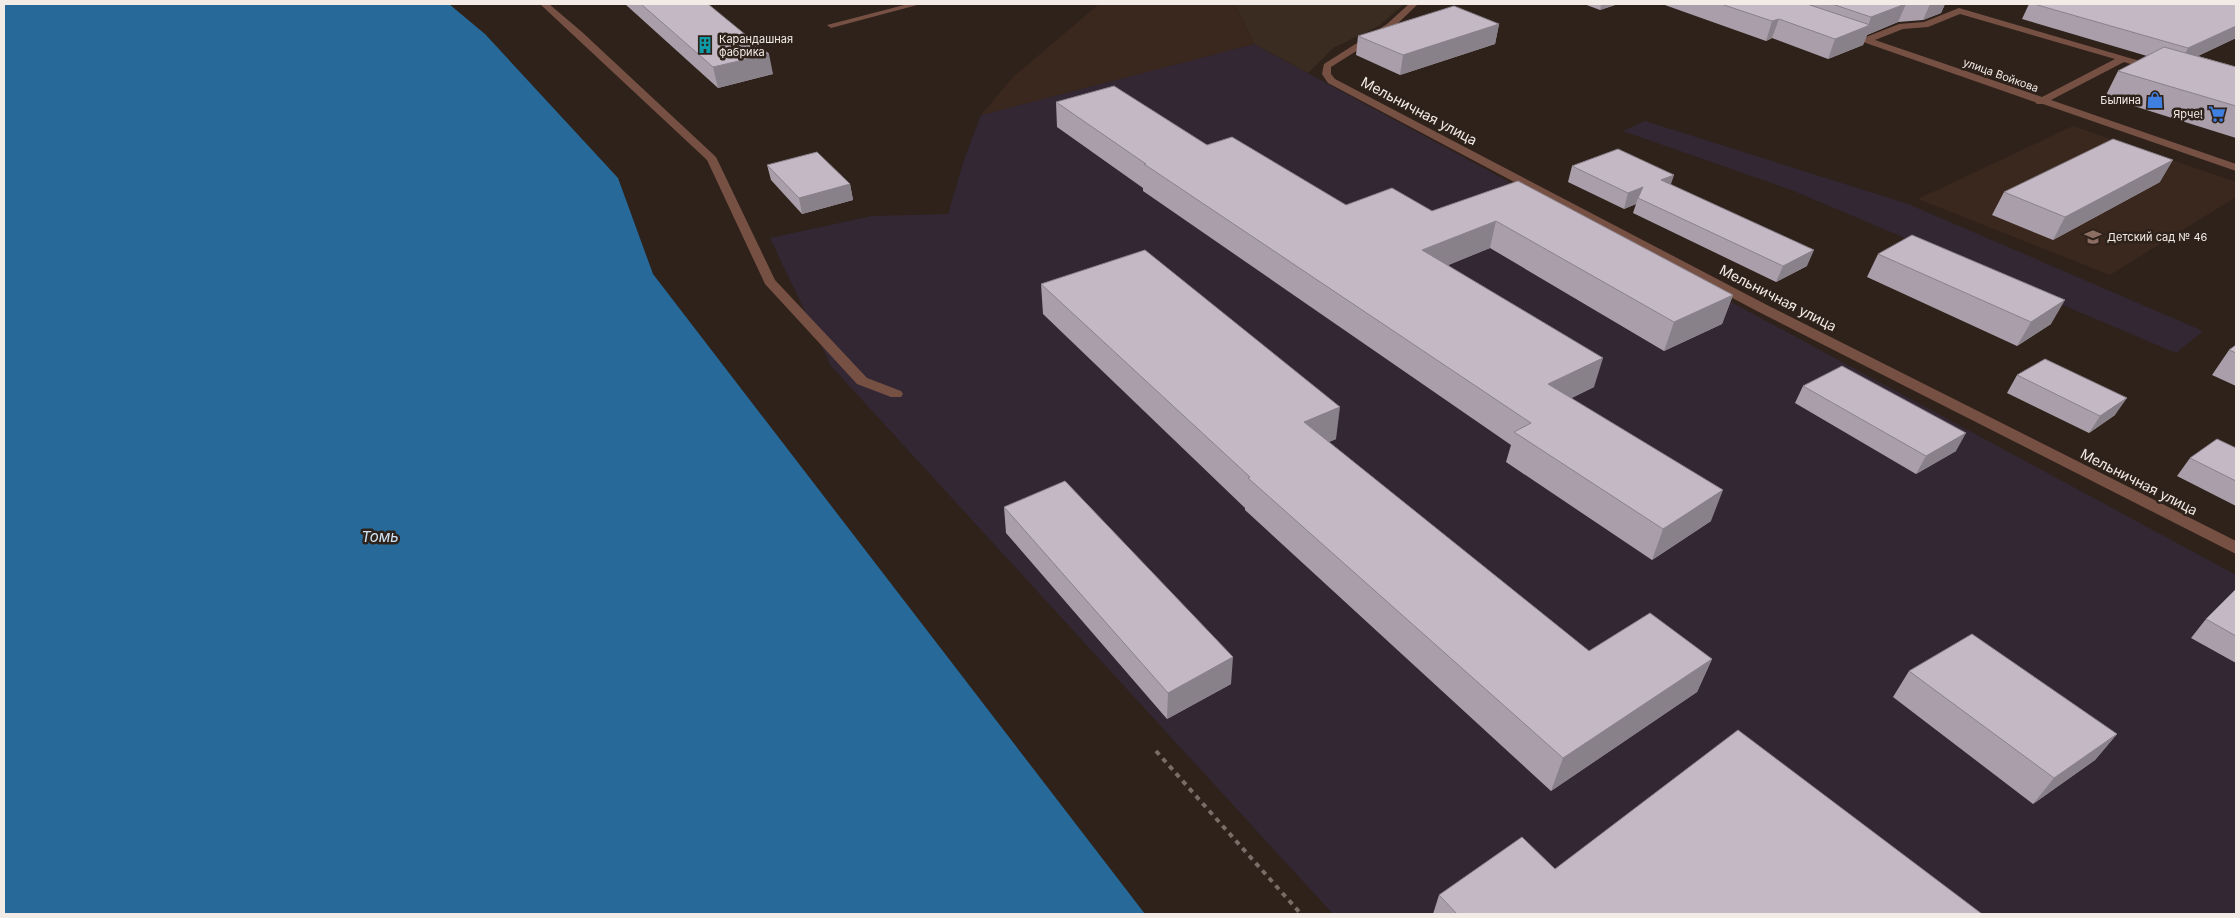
<svg xmlns="http://www.w3.org/2000/svg" width="2240" height="918" viewBox="0 0 2240 918" font-family="Inter,sans-serif">
	<rect width="100%" height="100%" fill="#2e221b"/>
	<path fill="#3b2c21" d="M 1235,4 L 1404,4 L 1379,26 L 1333,48 L 1308,73 L 1254,44 Z"/>
	<path fill="#342734" d="M 1254,44 L 2236,575 L 2236,914 L 1333,914 L 831,366 L 770,238 L 872,216 L 948,214 L 964,160 L 981,115 Z
		M 1645,121 L 1908,204 L 2203,331 L 2176,353 L 1794,191 L 1623,131 Z"/>
	<path fill="#3a281e" d="M 1099,4 L 1235,4 L 1254,44 L 981,115 L 1013,77 Z
		M 2073,126 L 2236,182 L 2236,197 L 2110,275 L 1918,199 Z"/>
	<path fill="#276998" d="M 4,4 L 449,4 L 485,34 L 618,178 L 653,274 L 1145,914 L 4,914 Z"/>
	<g fill="none" stroke-linecap="round" stroke-linejoin="round">
		<path stroke="#786d67" stroke-width="4" stroke-dasharray="5 5" stroke-linecap="butt" d="M 1156,751 L 1301,914"/>
		<path fill="#775044" fill-rule="evenodd" d="M 540,4 L 549,4 L 582,32 L 716,157 L 775,280 L 867,378 L 901,391 L 903,394 L 901,397 L 891,397 L 857,384 L 765,284 L 707,160 Z
			M 908,4 L 921,4 L 831,28 L 827,25 Z
			M 1409,4 L 1418,4 L 1393,28 L 1331,67 L 1331,74 L 1335,79 L 1765,304 L 2236,541 L 2236,554 L 1755,310 L 1328,83 L 1322,74 L 1324,64 L 1387,24 Z
			M 1959,8 L 2157,66 L 2157,70 L 2154,71 L 2124,62 L 2051,100 L 2236,164 L 2236,171 L 2043,104 L 2037,104 L 2035,102 L 1863,42 L 1843,33 L 1847,30 L 1866,37 L 1899,24 L 1924,22 ZM 1960,14 L 2115,59 L 2042,97 L 1875,40 L 1903,29 L 1928,27 Z"/>
	</g>
	<path fill="#a99ea9" d="M 625,4 L 708,4 L 773,74 L 718,88 Z
		M 1584,4 L 1618,4 L 1600,10 Z
		M 1662,4 L 1945,4 L 1941,13 L 1923,20 L 1898,22 L 1867,35 L 1863,45 L 1828,59 L 1772,38 L 1766,41 Z
		M 2029,4 L 2236,4 L 2236,38 L 2198,56 L 2236,67 L 2236,138 L 2105,97 L 2118,71 L 2147,56 L 2022,19 Z
		M 1499,24 L 1495,44 L 1400,75 L 1356,55 L 1358,36 Z
		M 1056,102 L 1207,145 L 1346,205 L 1432,211 L 1518,181 L 1733,295 L 1722,324 L 1664,351 L 1490,248 L 1448,265 L 1594,387 L 1571,398 L 1711,521 L 1652,560 L 1506,462 L 1511,445 L 1143,191 L 1143,188 L 1057,127 Z
		M 767,165 L 850,184 L 853,200 L 802,214 L 771,180 Z
		M 1572,166 L 1671,185 L 1807,266 L 1776,282 L 1633,213 L 1636,204 L 1624,209 L 1568,182 Z
		M 2160,182 L 2053,240 L 1992,215 L 2004,192 Z
		M 1878,254 L 2051,324 L 2017,346 L 1867,277 Z
		M 1041,284 L 1336,439 L 1329,442 L 1589,651 L 1712,659 L 1697,692 L 1551,791 L 1245,510 L 1245,508 L 1043,314 Z
		M 2236,345 L 2236,386 L 2212,375 L 2229,350 Z
		M 2017,375 L 2115,415 L 2089,433 L 2007,393 Z
		M 1803,386 L 1956,451 L 1916,474 L 1795,403 Z
		M 2236,448 L 2236,506 L 2177,476 L 2190,458 Z
		M 1004,507 L 1231,684 L 1167,719 L 1006,533 Z
		M 2236,589 L 2236,663 L 2191,638 L 2206,619 Z
		M 1909,671 L 2117,734 L 2095,760 L 2033,804 L 1893,697 Z
		M 1555,869 L 1982,914 L 1433,914 L 1439,895 Z"/>
	<path fill="#89818a" d="M 1601,4 L 1618,4 L 1600,10 Z
		M 1905,4 L 1906,4 L 1898,22 L 1867,35 L 1863,45 L 1828,59 L 1835,39 L 1868,26 L 1871,17 Z
		M 1930,4 L 1945,4 L 1941,13 L 1923,20 Z
		M 1779,19 L 1772,38 L 1766,41 L 1772,21 Z
		M 1499,24 L 1495,44 L 1400,75 L 1403,55 Z
		M 2236,26 L 2236,38 L 2179,65 L 2188,48 Z
		M 769,54 L 773,74 L 718,88 L 713,67 Z
		M 2173,160 L 2160,182 L 2053,240 L 2065,217 Z
		M 1674,175 L 1669,190 L 1661,180 Z
		M 850,184 L 853,200 L 802,214 L 799,198 Z
		M 1643,187 L 1638,198 L 1636,204 L 1624,209 L 1628,193 Z
		M 1496,221 L 1490,248 L 1417,278 L 1422,250 Z
		M 1814,250 L 1807,266 L 1776,282 L 1783,266 Z
		M 1733,295 L 1722,324 L 1664,351 L 1674,322 Z
		M 2065,300 L 2051,324 L 2017,346 L 2031,322 Z
		M 1603,358 L 1594,387 L 1540,414 L 1548,384 Z
		M 2127,398 L 2115,415 L 2089,433 L 2100,416 Z
		M 1340,407 L 1336,439 L 1301,454 L 1304,422 Z
		M 1966,433 L 1956,451 L 1916,474 L 1926,456 Z
		M 1723,490 L 1711,521 L 1652,560 L 1663,529 Z
		M 1233,657 L 1231,684 L 1167,719 L 1168,693 Z
		M 1712,659 L 1697,692 L 1551,791 L 1563,758 Z
		M 2117,734 L 2095,760 L 2033,804 L 2054,778 Z"/>
	<path fill="#c4b8c5" stroke="#89818a" d="M 641,4 L 708,4 L 769,54 L 713,67 Z
		M 1721,4 L 1807,4 L 1870,25 L 1835,39 L 1779,19 L 1772,21 Z
		M 1832,4 L 1905,4 L 1871,17 Z
		M 2034,4 L 2236,4 L 2236,26 L 2188,48 Z
		M 1454,6 L 1499,24 L 1403,55 L 1358,36 Z
		M 2164,47 L 2236,67 L 2236,106 L 2118,71 Z
		M 1114,86 L 1207,145 L 1232,137 L 1346,205 L 1392,188 L 1432,211 L 1518,181 L 1733,295 L 1674,322 L 1496,221 L 1422,250 L 1603,358 L 1548,384 L 1723,490 L 1663,529 L 1514,432 L 1531,423 L 1144,164 L 1146,164 L 1056,102 Z
		M 2113,139 L 2173,160 L 2065,217 L 2004,192 Z
		M 1618,149 L 1674,175 L 1661,180 L 1814,250 L 1783,266 L 1638,198 L 1643,187 L 1628,193 L 1572,166 Z
		M 817,152 L 850,184 L 799,198 L 767,165 Z
		M 1912,235 L 2065,300 L 2031,322 L 1878,254 Z
		M 1145,250 L 1340,407 L 1304,422 L 1589,651 L 1650,613 L 1712,659 L 1563,758 L 1248,478 L 1250,477 L 1041,284 Z
		M 2236,345 L 2236,353 L 2229,350 Z
		M 2045,359 L 2127,398 L 2100,416 L 2017,375 Z
		M 1842,366 L 1966,433 L 1926,456 L 1803,386 Z
		M 2217,439 L 2236,448 L 2236,481 L 2190,458 Z
		M 1065,481 L 1233,657 L 1168,693 L 1004,507 Z
		M 2236,589 L 2236,636 L 2206,619 Z
		M 1972,634 L 2117,734 L 2054,778 L 1909,671 Z
		M 1738,730 L 1982,914 L 1457,914 L 1439,895 L 1522,837 L 1555,869 Z"/>
	<defs>
		<g id="building-bare" transform="scale(1.35)"><path d="M-4-6H4V6H1V3H-1V6H-4ZM-2.5-4.3h1.7v1.8h-1.7ZM.8-4.3h1.7v1.8H.8ZM-2.5-1h1.7V.8h-1.7ZM.8-1h1.7V.8H.8Z" fill="#0f9aa8" stroke="#2e221b" stroke-width="2.5" paint-order="stroke"/></g>
		<g id="shop-bare" transform="scale(1.35)"><path d="M-5-2.5h2.3a2.7 3.5 0 0 1 5.4 0H5L5.5 6h-11ZM-1.5-2.5h3a1.5 2.3 0 0 0-3 0Z" fill="#3f7fe0" stroke="#2e221b" stroke-width="2.5" paint-order="stroke"/></g>
		<g id="supermarket-bare" transform="scale(1.35)"><path d="M-6-5.5h2.5l.6 2H6L4.5 2H-2.5L-4.4-4H-6ZM-1.5 3.2a1.3 1.3 0 1 0 .1 0ZM3 3.2a1.3 1.3 0 1 0 .1 0Z" fill="#3f7fe0" stroke="#2e221b" stroke-width="2.5" paint-order="stroke"/></g>
		<g id="school-bare" transform="scale(1.35)"><path d="M0-5L7-2L0 1L-7-2ZM-4 1L0 2.5L4 1V4Q0 6-4 4Z" fill="#8d6e63" stroke="#2e221b" stroke-width="2.5" paint-order="stroke"/></g>
	</defs>
	<g fill-rule="evenodd">
		<use href="#building-bare" x="705" y="45"/>
		<use href="#shop-bare" x="2155" y="100"/>
		<use href="#supermarket-bare" x="2217" y="114"/>
		<use href="#school-bare" x="2093" y="237"/>
	</g>
	<g text-anchor="middle" stroke-width="5" stroke-linejoin="round" paint-order="stroke">
		<g font-size="11" fill="#f3ebe6" stroke="#2e221b" text-anchor="start">
			<text x="719" y="43">Карандашная<tspan x="719" dy="13">фабрика</tspan></text>
			<text x="2141" y="104" text-anchor="end">Былина</text>
			<text x="2203" y="118" text-anchor="end">Ярче!</text>
			<text x="2107" y="241">Детский сад № 46</text>
		</g>
		<g font-size="11" fill="#f3ebe6" stroke="#2e221b">
			<text transform="translate(2001 75) rotate(20)" y="4">улица Войкова</text>
		</g>
		<g font-size="14" fill="#f3ebe6" stroke="#2e221b">
			<text transform="translate(1419 111) rotate(28)" y="5">Мельничная улица</text>
			<text transform="translate(1778 298) rotate(27)" y="5">Мельничная улица</text>
			<text transform="translate(2139 482) rotate(27)" y="5">Мельничная улица</text>
		</g>
		<g font-size="15" font-style="italic" fill="#d0e4f5" stroke="#2e221b">
			<text x="380" y="542">Томь</text>
		</g>
	</g>
	<rect width="2240" height="918" fill="none" stroke="#f3ebe6" stroke-width="10"/>
</svg>
